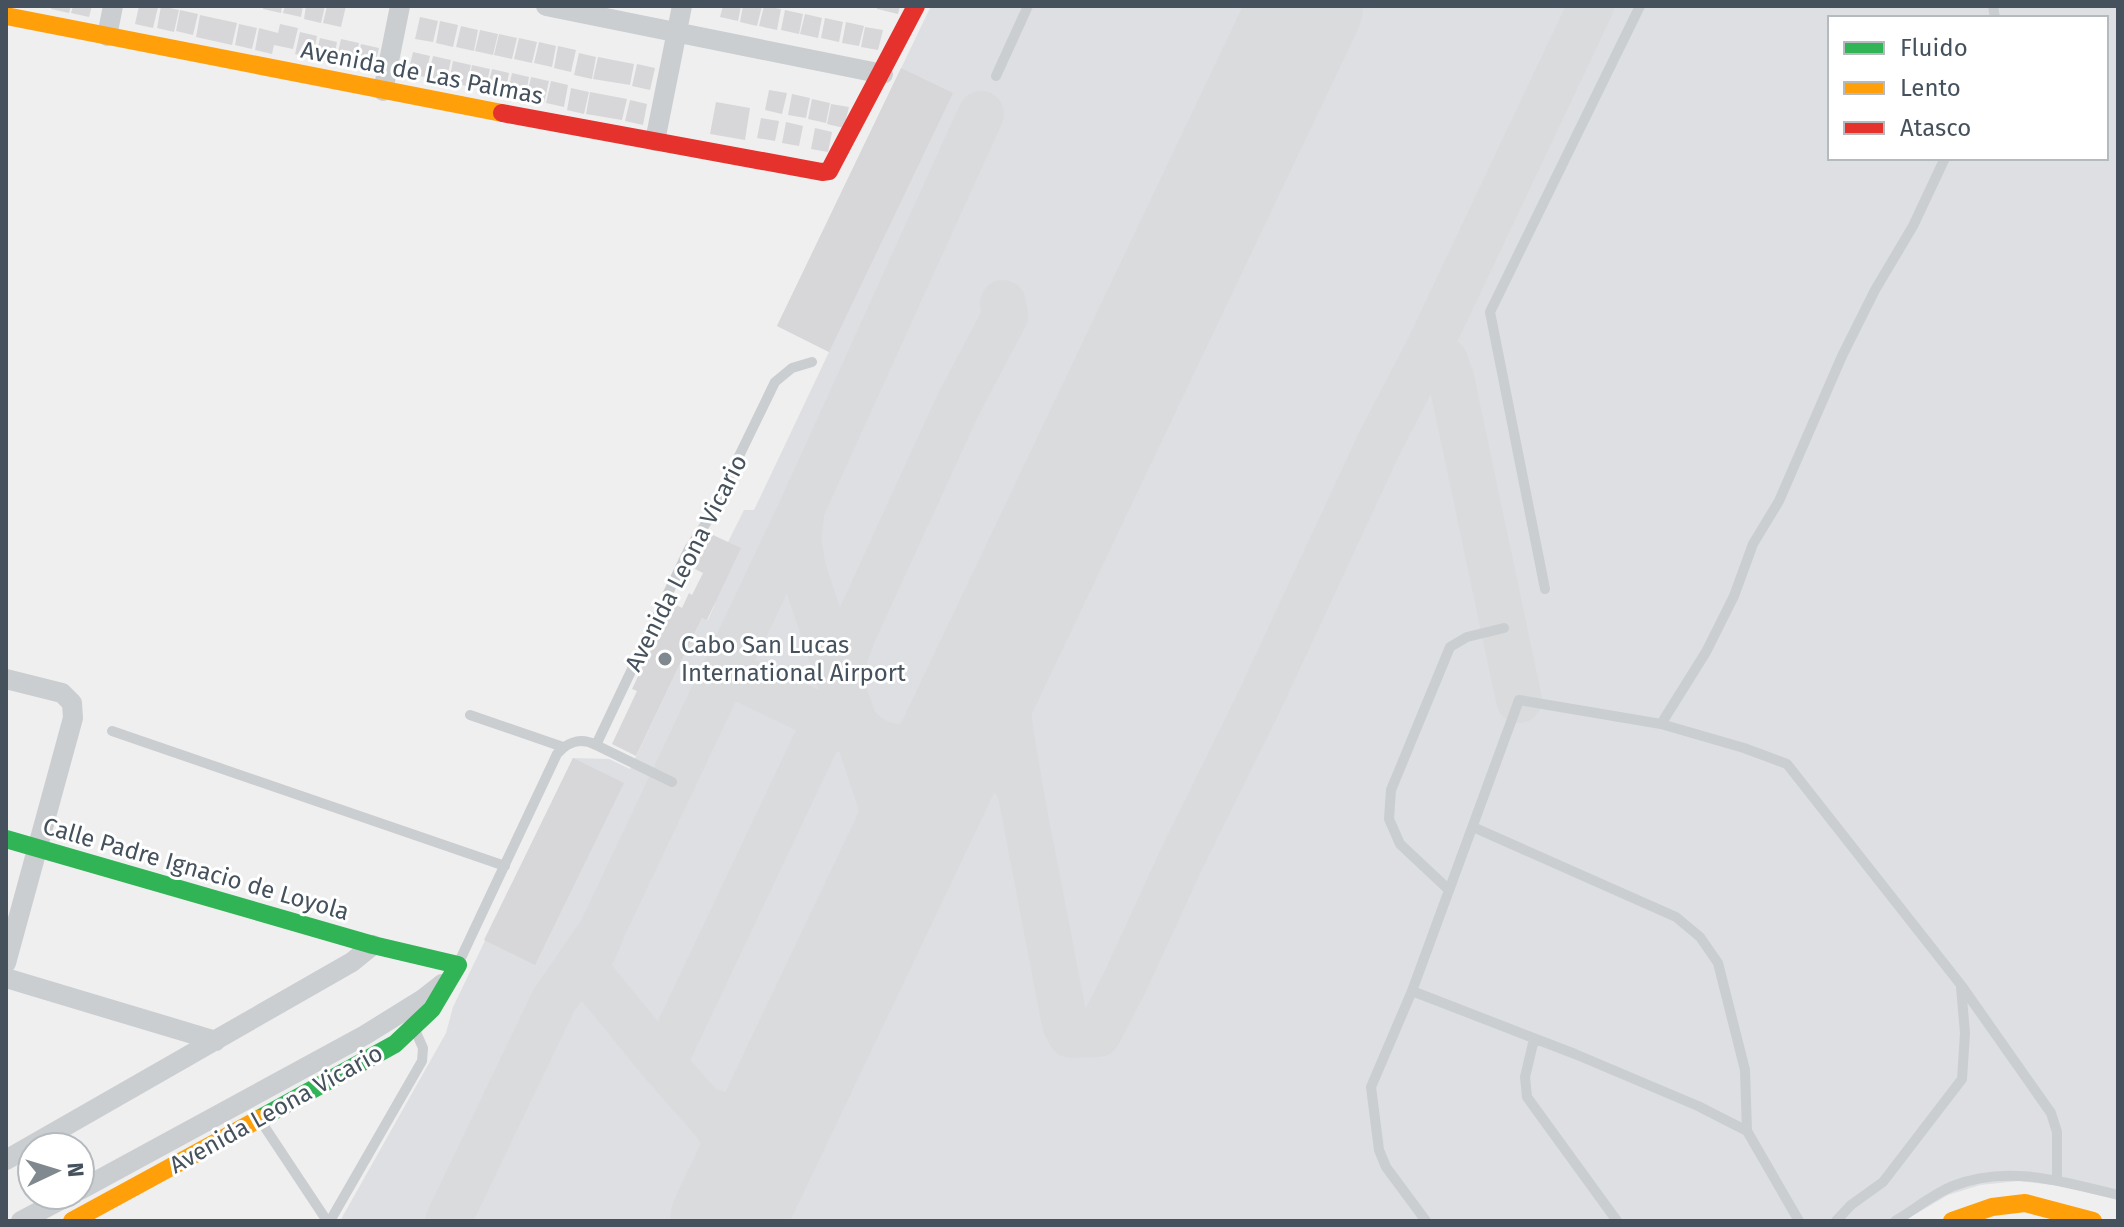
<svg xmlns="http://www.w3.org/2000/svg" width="2124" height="1227" viewBox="0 0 2124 1227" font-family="'Fira Sans',sans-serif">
	<rect width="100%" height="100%" fill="#f0efef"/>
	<path fill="#dddfe2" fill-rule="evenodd" d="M 931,6 L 2118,6 L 2118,1200 L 2061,1186 L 2019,1181 L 1980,1185 L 1948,1195 L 1904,1221 L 340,1221 L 446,1033 L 453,1007 L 573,758 L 609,759 L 630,769 L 702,618 L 708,620 L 714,606 L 728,542 L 744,510 L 754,510 L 829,352 L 777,326 ZM 1830,18 L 2106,18 L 2106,158 L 1830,158 Z"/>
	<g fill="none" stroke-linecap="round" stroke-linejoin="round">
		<path stroke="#dadbdc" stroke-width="46" d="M 1428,350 L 1591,6
			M 801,515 L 798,539 L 803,569 L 881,804 L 885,857 L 872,916
			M 1014,617 C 995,675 1012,736 1021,795
			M 719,685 L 729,679 L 740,678 L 845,728
			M 843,693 L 844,659 L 853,634 L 958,405 L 1005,316 L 1003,303
			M 852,720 C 882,760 931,754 955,711 L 1015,580 L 1043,556
			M 929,795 C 937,785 945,774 956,768 C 981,752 1014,767 1021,795 L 1065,1024 L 1071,1035 L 1098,1034 L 1125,982 L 1182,858 L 1259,702 L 1380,442 L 1428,350 L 1445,361 L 1451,378 L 1519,700
			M 601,933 L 588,963 L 591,976 L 663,1064 L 717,1125 L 724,1139 L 729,1159 L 729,1217
			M 663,1064 L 818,737 L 831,728 L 856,731
			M 704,1109 C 753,1130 772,1108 799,1070
			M 448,1221 L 554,1000 L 601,932 L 802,508 L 981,114"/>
		<path stroke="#dadbdc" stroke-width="114" d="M 727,1221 L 1306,6"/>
	</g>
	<path fill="#d7d7d9" d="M 52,6 L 71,6 L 69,13 L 51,9 Z
		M 73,6 L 92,6 L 89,17 L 71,13 Z
		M 139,6 L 158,7 L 153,28 L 135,24 Z
		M 161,6 L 179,10 L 174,32 L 157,28 Z
		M 264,6 L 282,6 L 281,13 L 263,9 Z
		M 285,6 L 303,6 L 301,17 L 283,13 Z
		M 306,6 L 325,6 L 321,23 L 304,19 Z
		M 327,6 L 346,6 L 341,27 L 323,23 Z
		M 723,6 L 741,6 L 738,21 L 720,17 Z
		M 743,6 L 762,6 L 757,26 L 740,22 Z
		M 764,6 L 781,9 L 777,30 L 759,26 Z
		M 877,6 L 900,6 L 898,14 L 877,9 Z
		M 180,10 L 198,14 L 193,35 L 176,31 Z
		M 785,10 L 803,14 L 799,34 L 781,30 Z
		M 805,14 L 822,18 L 818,38 L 800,34 Z
		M 200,15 L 237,23 L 232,45 L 196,37 Z
		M 420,17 L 438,21 L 433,42 L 415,39 Z
		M 825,18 L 843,22 L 839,42 L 821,38 Z
		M 440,21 L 458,25 L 453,47 L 436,43 Z
		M 846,22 L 864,26 L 859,46 L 842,43 Z
		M 239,24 L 257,28 L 252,49 L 235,45 Z
		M 280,24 L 298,28 L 293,49 L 274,45 L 272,54 L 255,50 L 259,28 L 278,33 Z
		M 461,26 L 478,30 L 474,51 L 456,47 Z
		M 865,27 L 883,30 L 878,50 L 861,47 Z
		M 480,30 L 498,34 L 493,55 L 475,51 Z
		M 300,32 L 317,36 L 313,58 L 295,54 Z
		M 499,34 L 517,38 L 512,59 L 494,55 Z
		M 320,38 L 337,42 L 333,64 L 315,60 Z
		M 519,38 L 537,42 L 532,63 L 514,59 Z
		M 341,39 L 359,43 L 354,65 L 336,61 Z
		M 539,42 L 556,46 L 552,67 L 534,63 Z
		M 361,44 L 379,48 L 374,69 L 357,65 Z
		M 558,46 L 576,50 L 571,72 L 554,68 Z
		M 413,52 L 430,56 L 425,77 L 408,74 Z
		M 579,53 L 596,57 L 592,79 L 574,75 Z
		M 433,56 L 451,60 L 446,82 L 428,78 Z
		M 598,57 L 634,64 L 630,85 L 593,79 Z
		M 453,61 L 471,65 L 466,86 L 449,82 Z
		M 637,64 L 655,68 L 650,90 L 632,86 Z
		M 472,65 L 490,69 L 485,90 L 468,86 Z
		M 901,68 L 953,93 L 829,352 L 777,326 Z
		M 492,69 L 509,73 L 505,94 L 487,90 Z
		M 512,73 L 529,77 L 525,99 L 507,95 Z
		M 531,77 L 549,81 L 544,103 L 526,99 Z
		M 551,81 L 568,85 L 564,107 L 546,103 Z
		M 571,88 L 589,92 L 584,114 L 567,110 Z
		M 769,90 L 787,93 L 782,114 L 765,110 Z
		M 590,92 L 627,99 L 622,120 L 586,114 Z
		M 792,94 L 810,98 L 806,118 L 788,115 Z
		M 812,99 L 830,103 L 826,123 L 808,119 Z
		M 630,100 L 647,104 L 643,125 L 625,121 Z
		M 716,102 L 750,108 L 745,140 L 710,134 Z
		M 831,104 L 849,107 L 844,128 L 827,124 Z
		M 761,118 L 779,121 L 775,141 L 757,138 Z
		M 786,122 L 803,126 L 799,146 L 782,143 Z
		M 815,128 L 832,132 L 828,152 L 811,149 Z
		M 711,534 L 741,548 L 707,620 L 702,618 L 636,756 L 612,744 L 637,691 L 632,689 L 673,603 L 682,608 L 689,593 L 692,595 L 703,573 L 695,569 Z
		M 573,758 L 624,783 L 535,965 L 484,940 Z"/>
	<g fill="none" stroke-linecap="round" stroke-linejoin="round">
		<path stroke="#caced0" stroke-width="10" d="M 1993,6 L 1995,18
			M 996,76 L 1028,6
			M 1545,589 L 1490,312 L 1640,6
			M 470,715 L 563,747
			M 1661,724 L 1706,652 L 1734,596 L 1753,544 L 1779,501 L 1842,356 L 1875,290 L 1913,226 L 1945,158
			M 112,731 L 505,866
			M 596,745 L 672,782
			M 1473,827 L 1676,917 L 1700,937 L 1718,963 L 1745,1070 L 1747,1131
			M 1449,890 L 1400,844 L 1389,819 L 1391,790 L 1450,647 L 1467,637 L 1504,628
			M 459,962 L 557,754 C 567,742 581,737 596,745 L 689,549 L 708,520 L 775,382 L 792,368 L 812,362
			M 1412,991 L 1575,1054 L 1698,1106 L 1747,1131 L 1799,1221
			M 1534,1039 L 1525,1077 L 1527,1097 L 1617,1221
			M 260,1120 L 327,1221
			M 330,1221 L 422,1061 L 423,1048 L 415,1030
			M 1426,1221 L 1386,1167 L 1379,1150 L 1371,1087 L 1412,991 L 1519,700 L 1661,724 L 1744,748 L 1787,764 L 1961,985 L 2051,1113 L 2057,1132 L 2057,1180
			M 1836,1221 L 1851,1205 L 1883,1182 L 1962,1079 L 1965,1033 L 1961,987
			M 1895,1221 C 1914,1210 1933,1194 1953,1186 C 2007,1164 2065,1182 2118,1195"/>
		<path stroke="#caced0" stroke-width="20" d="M 546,6 L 883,74
			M 107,36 L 113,6
			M 383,91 L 400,6
			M 655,141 L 682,6
			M 6,679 L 62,693 L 72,703 L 73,718 L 6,963
			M 6,978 L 216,1041
			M 6,1160 L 352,962 L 373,945
			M 80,1190 L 365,1035 L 423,999 L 442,984
			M 21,1221 L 70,1195"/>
		<path stroke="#30b455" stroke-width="18" d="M 6,839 L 373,945 L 458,965 L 432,1009 L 395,1044 L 259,1119"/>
		<path stroke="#ff9f0a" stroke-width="18" d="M 6,16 L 502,113
			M 72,1221 L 259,1119
			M 1952,1221 L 1992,1207 L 2025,1203 L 2093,1221"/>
		<path stroke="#e5322d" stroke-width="18" d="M 502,113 L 822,172 L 829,171 L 916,6"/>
	</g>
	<circle fill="#818990" stroke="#fff" stroke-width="3" cx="665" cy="659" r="8"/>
	<g text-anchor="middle" stroke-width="6" stroke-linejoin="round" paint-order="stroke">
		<g font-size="24" fill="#45525d" stroke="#fff">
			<text transform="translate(422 73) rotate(11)" y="8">Avenida de Las Palmas</text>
			<text transform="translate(686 563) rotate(-63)" y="8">Avenida Leona Vicario</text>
			<text transform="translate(196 869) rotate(16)" y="8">Calle Padre Ignacio de Loyola</text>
			<text transform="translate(276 1109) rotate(-29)" y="8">Avenida Leona Vicario</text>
		</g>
		<g font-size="24" fill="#45525d" stroke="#fff" text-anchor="start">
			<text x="681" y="653">Cabo San Lucas<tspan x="681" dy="28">International Airport</tspan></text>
		</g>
	</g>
	<rect width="2124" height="1227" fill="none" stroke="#45525d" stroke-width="16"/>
	<rect x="1828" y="16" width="280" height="144" fill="#ffffff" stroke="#b5babe" stroke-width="2"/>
	<rect x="1844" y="42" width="40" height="12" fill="#30b455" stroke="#b5babe" stroke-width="2"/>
	<text x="1900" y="56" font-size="24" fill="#45525d">Fluido</text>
	<rect x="1844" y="82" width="40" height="12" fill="#ff9f0a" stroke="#b5babe" stroke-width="2"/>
	<text x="1900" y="96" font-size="24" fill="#45525d">Lento</text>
	<rect x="1844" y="122" width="40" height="12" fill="#e5322d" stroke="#b5babe" stroke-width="2"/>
	<text x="1900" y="136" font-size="24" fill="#45525d">Atasco</text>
	<g transform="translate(56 1171) rotate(86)"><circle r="38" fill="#ffffff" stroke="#b5babe" stroke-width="2"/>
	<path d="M0-6L14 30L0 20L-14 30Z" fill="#818990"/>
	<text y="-12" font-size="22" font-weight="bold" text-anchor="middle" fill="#45525d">N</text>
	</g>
</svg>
